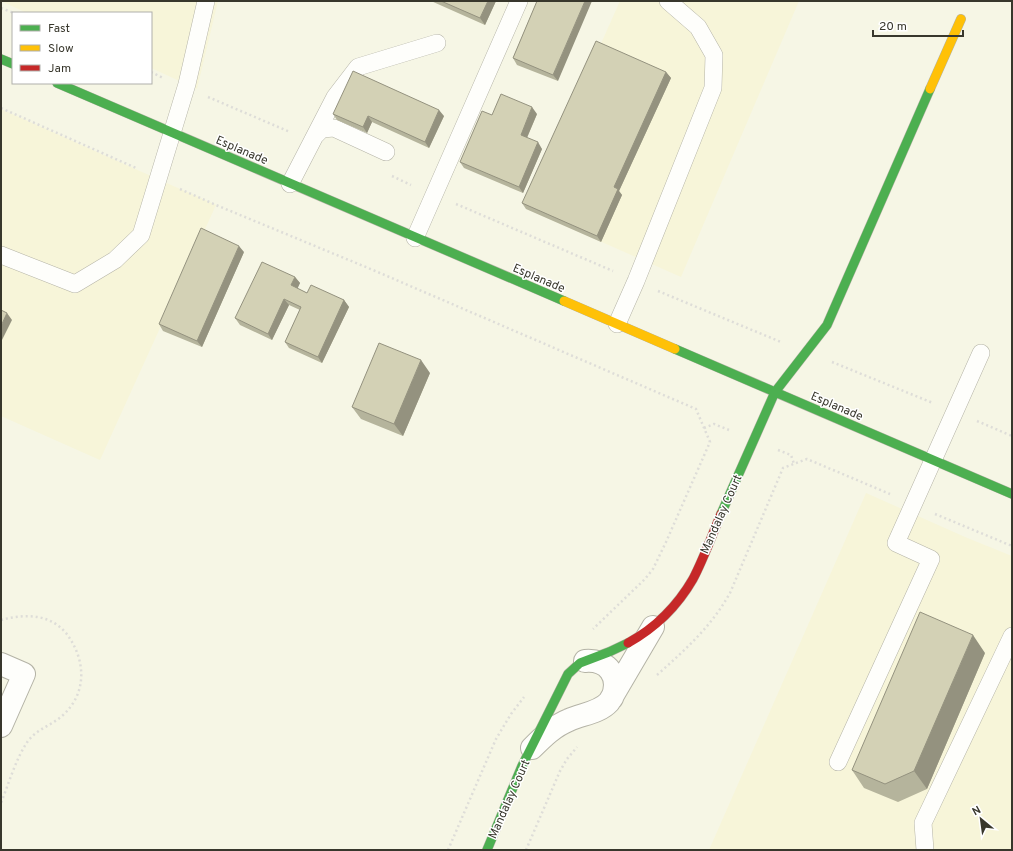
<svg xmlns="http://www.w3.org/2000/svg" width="1013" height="851" viewBox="0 0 1013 851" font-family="Overpass,sans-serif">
	<rect width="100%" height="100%" fill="#f6f6e5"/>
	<path fill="#f7f5d9" d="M 1,1 L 218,1 L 197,89 L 151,68 L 151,13 L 27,13 Z
		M 620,1 L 799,1 L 681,277 L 527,209 Z
		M 1,109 L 216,205 L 100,460 L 1,416 Z
		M 866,493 L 965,537 L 1012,556 L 1012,850 L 709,850 Z"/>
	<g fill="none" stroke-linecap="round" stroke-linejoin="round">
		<g stroke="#b4b3a6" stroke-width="18">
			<path id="lane" d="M 315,136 L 322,129 L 334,128 L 386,152
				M 290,184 L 335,97 L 358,67 L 437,43
				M 415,238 L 519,1
				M 1,255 L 75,284 L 115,260 L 141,235 L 187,84 L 206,1
				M 617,324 L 636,281 L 713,88 L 714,55 L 698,27 L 668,1
				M 838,762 L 931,559 L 896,543 L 981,353
				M 925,850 L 923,823 L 1012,636"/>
		</g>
		<g stroke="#b4b3a6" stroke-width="24">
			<path id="street" d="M 585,661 C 608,659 621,677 612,698
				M 1,664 L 24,674 L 1,726
				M 532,748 C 543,737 554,726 569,720 C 582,714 599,713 609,702 L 653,627"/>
		</g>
		<g stroke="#b4b3a6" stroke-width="10">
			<path id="fast" d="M 1,59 L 13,64
				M 57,83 L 564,301
				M 675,349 L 1012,494
				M 721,514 L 775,392 L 827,325 L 930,89
				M 487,850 L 522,766 L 568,674 L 580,663 L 609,652 L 628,643"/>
		</g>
		<g stroke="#b4b3a6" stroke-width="10">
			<path id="slow" d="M 930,89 L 961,19
				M 564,301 L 675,349"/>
		</g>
		<g stroke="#b4b3a6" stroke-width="10">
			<path id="jam" d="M 628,643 C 655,628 678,605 693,579 C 704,558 712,535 721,514"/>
		</g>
		<path stroke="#deddd8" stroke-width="2.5" stroke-dasharray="2 3" stroke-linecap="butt" d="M 1,8 L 14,13
			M 151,72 L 163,78
			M 208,97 L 290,132
			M 1,108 L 136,168
			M 392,176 L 411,185
			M 180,189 L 216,205 L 373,270 L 696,409 L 710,442 L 666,542 L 653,569 L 645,579 L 593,629
			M 456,204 L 613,271
			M 658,291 L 781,342
			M 832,362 L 933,403
			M 977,421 L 1012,436
			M 704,428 L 714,424 L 729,430
			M 778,450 L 791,455 L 794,464
			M 935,514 L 1012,546
			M 1,620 C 24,614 49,613 66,633 C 86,659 88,693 62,716 C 52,725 37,729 28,741 C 16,758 9,783 1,803
			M 657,675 C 686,649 711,627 730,593 L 783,468 L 807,459 L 890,494
			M 448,850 L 496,739 L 511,714 L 524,697
			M 526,850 L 560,771 L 567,759 L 577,747"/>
		<use href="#lane" stroke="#fefefb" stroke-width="17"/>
		<use href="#street" stroke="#fefefb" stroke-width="22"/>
		<use href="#fast" stroke="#4caf50" stroke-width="9"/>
		<use href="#slow" stroke="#ffc107" stroke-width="9"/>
		<use href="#jam" stroke="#c62828" stroke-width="9"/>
	</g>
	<path fill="#b5b49c" d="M 431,1 L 496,1 L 485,25 Z
		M 537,1 L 558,81 L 517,65 L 513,58 Z
		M 666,72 L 671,78 L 619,191 L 622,195 L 601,242 L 526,209 L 522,203 Z
		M 333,114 L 444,116 L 429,148 L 372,122 L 367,133 L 337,120 Z
		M 537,114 L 527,138 L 542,149 L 523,193 L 464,168 L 460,162 Z
		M 244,252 L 202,347 L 163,331 L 159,324 Z
		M 295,277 L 300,283 L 297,288 L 307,293 L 344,300 L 349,307 L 322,363 L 289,348 L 285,342 L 300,310 L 289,305 L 272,340 L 240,325 L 235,318 Z
		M 430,373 L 403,436 L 361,419 L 352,407 Z
		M 985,653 L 927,789 L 898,802 L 864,788 L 852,770 Z"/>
	<path fill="#94927f" d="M 488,1 L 496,1 L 485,25 L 480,18 Z
		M 585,1 L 592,1 L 558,81 L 553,75 Z
		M 666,72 L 671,78 L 619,191 L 622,195 L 601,242 L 597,236 L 614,187 Z
		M 532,107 L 537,114 L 525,142 L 521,135 Z
		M 439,110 L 444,116 L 429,148 L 425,142 Z
		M 368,116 L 372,122 L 367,133 L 363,127 Z
		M 538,142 L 542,149 L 523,193 L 519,187 Z
		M 239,246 L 244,252 L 202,347 L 197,341 Z
		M 295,277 L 300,283 L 296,292 L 291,285 Z
		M 284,299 L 289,305 L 272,340 L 268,334 Z
		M 344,300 L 349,307 L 322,363 L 318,357 Z
		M 7,313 L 12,320 L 1,342 L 1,326 Z
		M 421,360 L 430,373 L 403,436 L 394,424 Z
		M 973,635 L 985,653 L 927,789 L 914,771 Z"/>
	<path fill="#d3d1b5" stroke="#94927f" d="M 441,1 L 488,1 L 480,18 Z
		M 537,1 L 585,1 L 553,75 L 513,58 Z
		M 596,41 L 666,72 L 614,187 L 618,189 L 597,236 L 522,203 Z
		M 353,71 L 439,110 L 425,142 L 368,116 L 363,127 L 333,114 Z
		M 501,94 L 532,107 L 521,135 L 538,142 L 519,187 L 460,162 L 482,111 L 492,115 Z
		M 201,228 L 239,246 L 197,341 L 159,324 Z
		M 262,262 L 295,277 L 291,285 L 307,293 L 311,285 L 344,300 L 318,357 L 285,342 L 301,307 L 284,299 L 268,334 L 235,318 Z
		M 1,310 L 7,313 L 1,326 Z
		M 379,343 L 421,360 L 394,424 L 352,407 Z
		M 920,612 L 973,635 L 914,771 L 885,784 L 852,770 Z"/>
	<g text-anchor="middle" stroke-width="3" stroke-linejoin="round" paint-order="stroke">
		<g font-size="12" fill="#38372c" stroke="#fff">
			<text transform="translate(242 150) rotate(23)" y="4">Esplanade</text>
			<text transform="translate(539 278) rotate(23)" y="4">Esplanade</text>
			<text transform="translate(837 406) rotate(23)" y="4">Esplanade</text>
			<text transform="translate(721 514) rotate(-66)" y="4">Mandalay Court</text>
			<text transform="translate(509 799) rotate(-66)" y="4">Mandalay Court</text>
		</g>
	</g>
	<rect width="1013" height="851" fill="none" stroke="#38372c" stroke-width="4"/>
	<rect x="12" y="12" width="140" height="72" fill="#ffffff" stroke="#afafab"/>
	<rect x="20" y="25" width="20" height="6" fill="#4caf50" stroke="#afafab"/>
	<text x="48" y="32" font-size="12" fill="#38372c">Fast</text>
	<rect x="20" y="45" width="20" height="6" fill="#ffc107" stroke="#afafab"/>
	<text x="48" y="52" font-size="12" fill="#38372c">Slow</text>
	<rect x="20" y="65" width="20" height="6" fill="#c62828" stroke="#afafab"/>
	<text x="48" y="72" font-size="12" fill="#38372c">Jam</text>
	<g transform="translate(981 819) rotate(331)" stroke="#ffffff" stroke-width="3" paint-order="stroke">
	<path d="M0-3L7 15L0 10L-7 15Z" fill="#38372c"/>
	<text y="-6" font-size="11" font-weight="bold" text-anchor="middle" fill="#38372c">N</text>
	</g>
	<path d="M873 30v6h90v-6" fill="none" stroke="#38372c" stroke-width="2"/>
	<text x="879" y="30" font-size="12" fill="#38372c" stroke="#ffffff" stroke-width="3" paint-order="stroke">20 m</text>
</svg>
